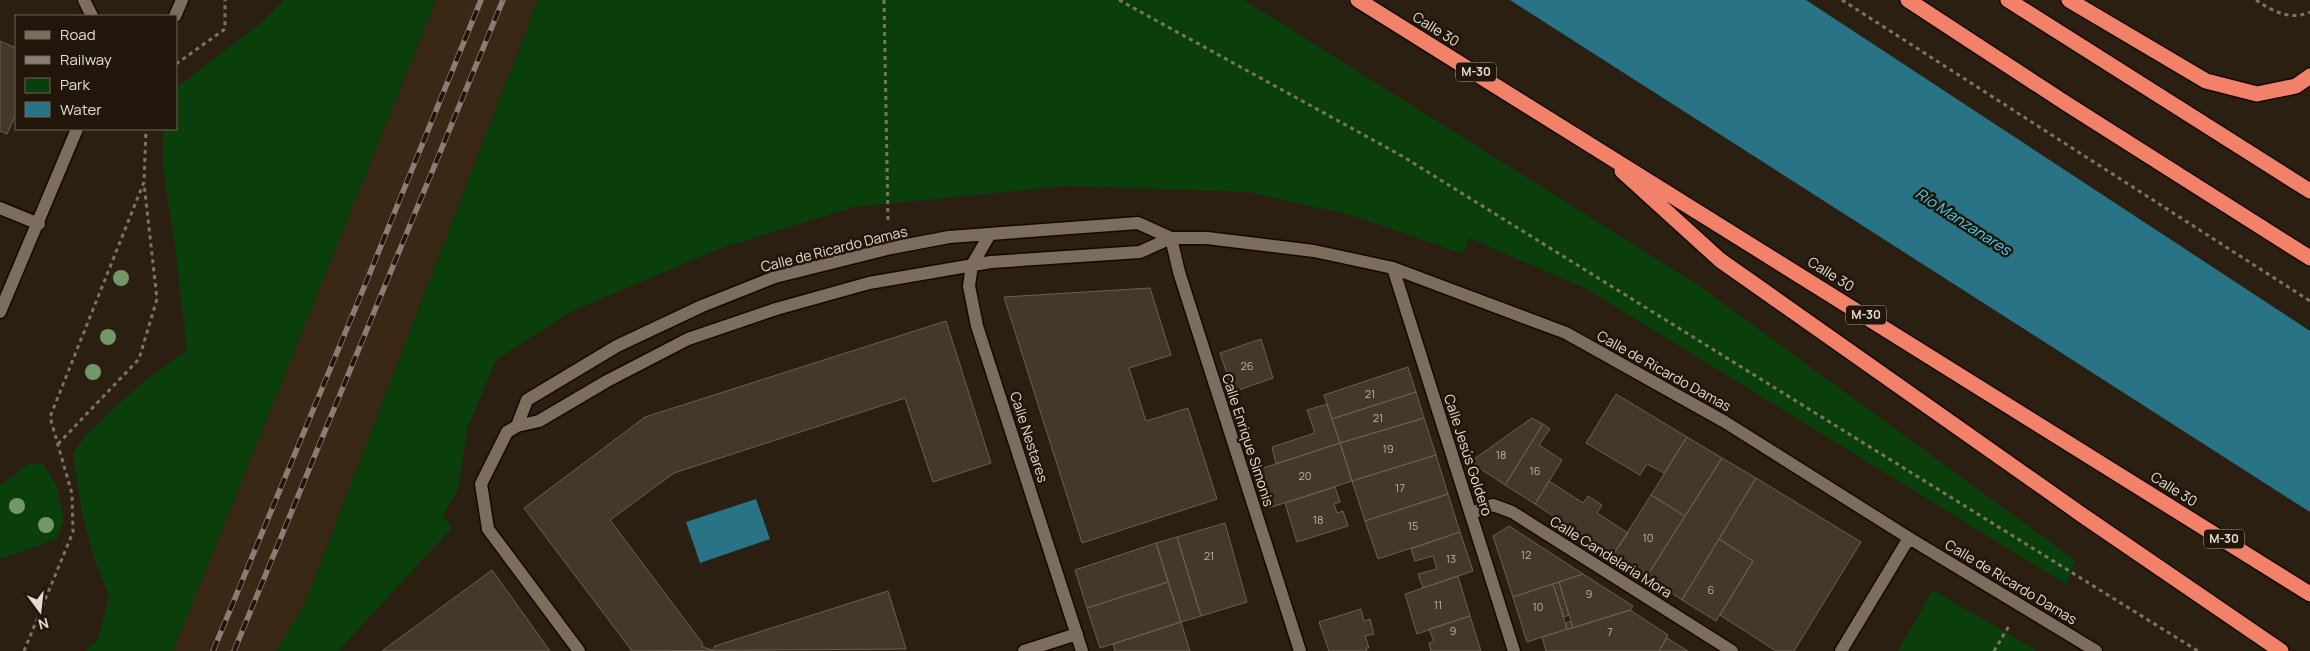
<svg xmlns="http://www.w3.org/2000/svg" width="2310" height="651" viewBox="0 0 2310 651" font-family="Manrope,sans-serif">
	<rect width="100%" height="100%" fill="#2b1f12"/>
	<path fill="#382815" d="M 436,0 L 538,0 L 305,603 L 276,651 L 173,651 Z"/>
	<path fill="#0a3f0c" d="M 284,0 L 436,0 L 173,651 L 85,651 L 98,640 L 109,596 L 94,558 L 82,513 L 73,454 L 84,437 L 126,397 L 150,377 L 187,350 L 175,246 L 163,169 L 163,129 L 176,129 L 176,88 L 261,23 Z
		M 538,0 L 1244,0 L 1698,285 L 2075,560 L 2067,585 L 1587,289 L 1469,238 L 1463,254 L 1351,215 L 1249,192 L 1065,186 L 854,207 L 721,248 L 570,312 L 496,360 L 467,429 L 458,489 L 443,516 L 452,528 L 338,651 L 276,651 L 305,603 Z
		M 42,463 L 56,484 L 64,519 L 57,539 L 0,559 L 0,486 L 28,464 Z
		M 1933,590 L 2038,651 L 1898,651 Z"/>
	<path fill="#287486" d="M 1510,0 L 1806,0 L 2310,331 L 2310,512 Z
		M 756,499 L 770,539 L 700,563 L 686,522 Z"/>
	<path fill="#45382a" stroke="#6d5f50" d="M 0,41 L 16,48 L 16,114 L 7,134 L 0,131 Z
		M 1150,288 L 1171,355 L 1129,368 L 1146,421 L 1188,408 L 1217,499 L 1082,543 L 1004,297 Z
		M 946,321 L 991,463 L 933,482 L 905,398 L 674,473 L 610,520 L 703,644 L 702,647 L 713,650 L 715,646 L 888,591 L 906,649 L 632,651 L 524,508 L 645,417 Z
		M 1261,339 L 1273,378 L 1233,392 L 1220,353 Z
		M 1408,367 L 1416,392 L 1332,419 L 1324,395 Z
		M 1416,392 L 1424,418 L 1340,443 L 1332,419 Z
		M 1616,394 L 1687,437 L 1664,473 L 1647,464 L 1640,475 L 1586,443 Z
		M 1327,404 L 1340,443 L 1276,464 L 1272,447 L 1315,433 L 1307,410 Z
		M 1424,418 L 1436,455 L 1352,481 L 1340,443 Z
		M 1532,418 L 1543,424 L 1505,485 L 1470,462 Z
		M 1543,424 L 1550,429 L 1539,445 L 1562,460 L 1535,504 L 1505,485 Z
		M 1687,437 L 1722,458 L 1685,516 L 1651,495 Z
		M 1340,443 L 1352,481 L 1269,508 L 1257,470 Z
		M 1436,455 L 1448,494 L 1365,521 L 1352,481 Z
		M 1722,458 L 1756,478 L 1682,600 L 1647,576 Z
		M 1756,478 L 1861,542 L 1794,651 L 1776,651 L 1720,615 L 1753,561 L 1719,539 Z
		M 1549,481 L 1583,503 L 1588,496 L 1602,505 L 1597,513 L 1628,533 L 1613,555 L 1535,504 Z
		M 1335,487 L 1340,502 L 1334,504 L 1337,513 L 1343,511 L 1348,526 L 1297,542 L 1285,503 Z
		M 1448,494 L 1460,532 L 1378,559 L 1365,521 Z
		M 1651,495 L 1685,516 L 1647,576 L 1613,555 Z
		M 1225,523 L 1247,602 L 1201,616 L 1177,537 Z
		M 1509,526 L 1583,574 L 1513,597 L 1493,536 Z
		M 1460,532 L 1473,571 L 1423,588 L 1418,574 L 1437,569 L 1433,556 L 1415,561 L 1411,549 Z
		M 1177,537 L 1201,616 L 1181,622 L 1156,543 Z
		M 1719,539 L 1753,561 L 1716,621 L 1682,600 Z
		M 1156,543 L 1168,582 L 1087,608 L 1075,570 Z
		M 492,570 L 550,651 L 382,651 Z
		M 1583,574 L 1633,606 L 1630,610 L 1573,628 L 1559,582 Z
		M 1458,576 L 1470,616 L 1417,634 L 1405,594 Z
		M 1168,582 L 1181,622 L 1100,648 L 1087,608 Z
		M 1559,582 L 1569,615 L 1564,617 L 1553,584 Z
		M 1553,584 L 1567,629 L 1527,642 L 1513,597 Z
		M 1361,609 L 1364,621 L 1370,619 L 1374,634 L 1365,636 L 1369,648 L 1366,648 L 1367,651 L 1329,651 L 1319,622 Z
		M 1630,610 L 1668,635 L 1659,651 L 1546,651 L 1542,637 Z
		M 1470,616 L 1481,651 L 1431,651 L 1429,643 L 1434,642 L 1429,629 Z
		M 1571,621 L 1573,628 L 1567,629 L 1566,623 Z
		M 1181,622 L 1190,651 L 1115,651 L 1113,644 Z
		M 1667,638 L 1688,651 L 1659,651 Z"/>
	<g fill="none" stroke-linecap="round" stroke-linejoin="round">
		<g stroke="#130901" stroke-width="15">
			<path id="minor" d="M 84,0 L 92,16
				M 175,16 L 182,0
				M 0,208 L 39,224
				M 990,234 L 972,265 L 969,286 L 977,326 L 1082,651
				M 1171,238 L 1179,272 L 1300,651
				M 1393,268 L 1514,651
				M 0,312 L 77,129
				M 517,426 L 527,400 L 617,346 L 702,306 L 775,277 L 891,248 L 949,237 L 1138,223 L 1171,238
				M 1471,513 L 1493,505 L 1512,512 L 1732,651
				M 579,651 L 488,529 L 481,484 L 507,432 L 517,426 L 539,421 L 607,381 L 688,339 L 776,309 L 869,283 L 991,262 L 1140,252 L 1171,238 L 1207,238 L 1314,251 L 1393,268 L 1566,333 L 1725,422 L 1909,538 L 2096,651
				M 1024,651 L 1077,634
				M 1841,651 L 1909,538"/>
		</g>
		<g stroke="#130901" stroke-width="18">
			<path id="highway" d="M 1358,0 L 2310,594
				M 1908,0 L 2067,104 L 2310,258
				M 2008,0 L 2310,191
				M 2069,0 L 2206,81 L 2257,94 L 2296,86 L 2310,76
				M 1622,171 L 1720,260 L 2085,517 L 2281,651"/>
		</g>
		<path stroke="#7d7268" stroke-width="3" stroke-dasharray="4 4" stroke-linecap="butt" d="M 884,0 L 888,220
			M 1119,0 L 1402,156 L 2198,651
			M 1842,0 L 2310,301
			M 2256,0 C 2272,11 2291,21 2310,12
			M 176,64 L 225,29 L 225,0
			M 58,444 L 139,359 L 157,299 L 144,183
			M 24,651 L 73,532 L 72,494 L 50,417 L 144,182 L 146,129
			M 1994,651 L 2009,626"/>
		<use href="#minor" stroke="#7c6d5e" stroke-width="12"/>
		<use href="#highway" stroke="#f28169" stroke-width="15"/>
		<g stroke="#887e74" stroke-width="5.5">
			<path id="rail" d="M 213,651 L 365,285 L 481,0
				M 234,651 L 503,0"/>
		</g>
		<use href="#rail" stroke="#211609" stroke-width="4" stroke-dasharray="11" stroke-linecap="butt"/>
	</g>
	<g fill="#749766">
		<circle cx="121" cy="278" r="8"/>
		<circle cx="108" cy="337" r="8"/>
		<circle cx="93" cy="372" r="8"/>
		<circle cx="17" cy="506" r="8"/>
		<circle cx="46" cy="525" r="8"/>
	</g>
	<g text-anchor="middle" stroke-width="5" stroke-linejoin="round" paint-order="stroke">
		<g font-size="11" fill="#bcb3aa">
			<text x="1247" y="370">26</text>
			<text x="1370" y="398">21</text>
			<text x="1378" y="422">21</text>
			<text x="1388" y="453">19</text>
			<text x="1501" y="459">18</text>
			<text x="1535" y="475">16</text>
			<text x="1305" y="480">20</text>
			<text x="1400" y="492">17</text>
			<text x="1318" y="524">18</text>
			<text x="1413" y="530">15</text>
			<text x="1648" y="542">10</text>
			<text x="1526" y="559">12</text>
			<text x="1209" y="560">21</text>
			<text x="1451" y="563">13</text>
			<text x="1711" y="594">6</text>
			<text x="1589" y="598">9</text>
			<text x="1438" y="609">11</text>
			<text x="1538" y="611">10</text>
			<text x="1453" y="635">9</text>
			<text x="1610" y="636">7</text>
		</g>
		<g fill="#211609" stroke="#aaa197" stroke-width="1">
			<rect x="1456" y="62.5" width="40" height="19" rx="4"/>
			<rect x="1846" y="305.5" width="40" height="19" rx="4"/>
			<rect x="2204" y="529.5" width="40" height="19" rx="4"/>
		</g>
		<g font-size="12" font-weight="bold" fill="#e4dcd4">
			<text x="1476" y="76">M-30</text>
			<text x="1866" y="319">M-30</text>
			<text x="2224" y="543">M-30</text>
		</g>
		<g font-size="14" fill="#e4dcd4" stroke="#211609">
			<text transform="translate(1436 29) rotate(32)" y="5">Calle 30</text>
			<text transform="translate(834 249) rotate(-14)" y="5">Calle de Ricardo Damas</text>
			<text transform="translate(1831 274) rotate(32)" y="5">Calle 30</text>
			<text transform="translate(1664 371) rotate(29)" y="5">Calle de Ricardo Damas</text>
			<text transform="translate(1029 437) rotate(72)" y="5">Calle Nestares</text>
			<text transform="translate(1248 440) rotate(72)" y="5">Calle Enrique Simonis</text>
			<text transform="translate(1468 455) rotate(72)" y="5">Calle Jesús Goldero</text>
			<text transform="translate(2174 489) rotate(32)" y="5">Calle 30</text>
			<text transform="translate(1611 557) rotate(32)" y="5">Calle Candelaria Mora</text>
			<text transform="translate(2011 582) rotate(31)" y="5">Calle de Ricardo Damas</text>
		</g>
		<g font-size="15" font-style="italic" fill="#42d2f4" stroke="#211609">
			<text transform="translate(1963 222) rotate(33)" y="5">Río Manzanares</text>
		</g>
	</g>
	<rect x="15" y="15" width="162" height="115" fill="#211609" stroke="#6f655a"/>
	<rect x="25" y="31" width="25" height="8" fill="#7c6d5e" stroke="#6f655a"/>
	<text x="60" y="40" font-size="15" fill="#e4dcd4">Road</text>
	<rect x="25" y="56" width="25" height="8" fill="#887e74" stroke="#6f655a"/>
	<text x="60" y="65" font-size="15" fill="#e4dcd4">Railway</text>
	<rect x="25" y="78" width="25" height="15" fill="#0a3f0c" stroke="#6f655a"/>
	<text x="60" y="90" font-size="15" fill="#e4dcd4">Park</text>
	<rect x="25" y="102" width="25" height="15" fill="#287486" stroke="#6f655a"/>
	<text x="60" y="115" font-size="15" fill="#e4dcd4">Water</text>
	<g transform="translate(40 611) rotate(165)" stroke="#211609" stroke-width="4" paint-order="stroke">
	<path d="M0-4L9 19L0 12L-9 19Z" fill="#e4dcd4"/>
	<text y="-8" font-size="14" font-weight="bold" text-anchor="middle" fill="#e4dcd4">N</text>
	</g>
</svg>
